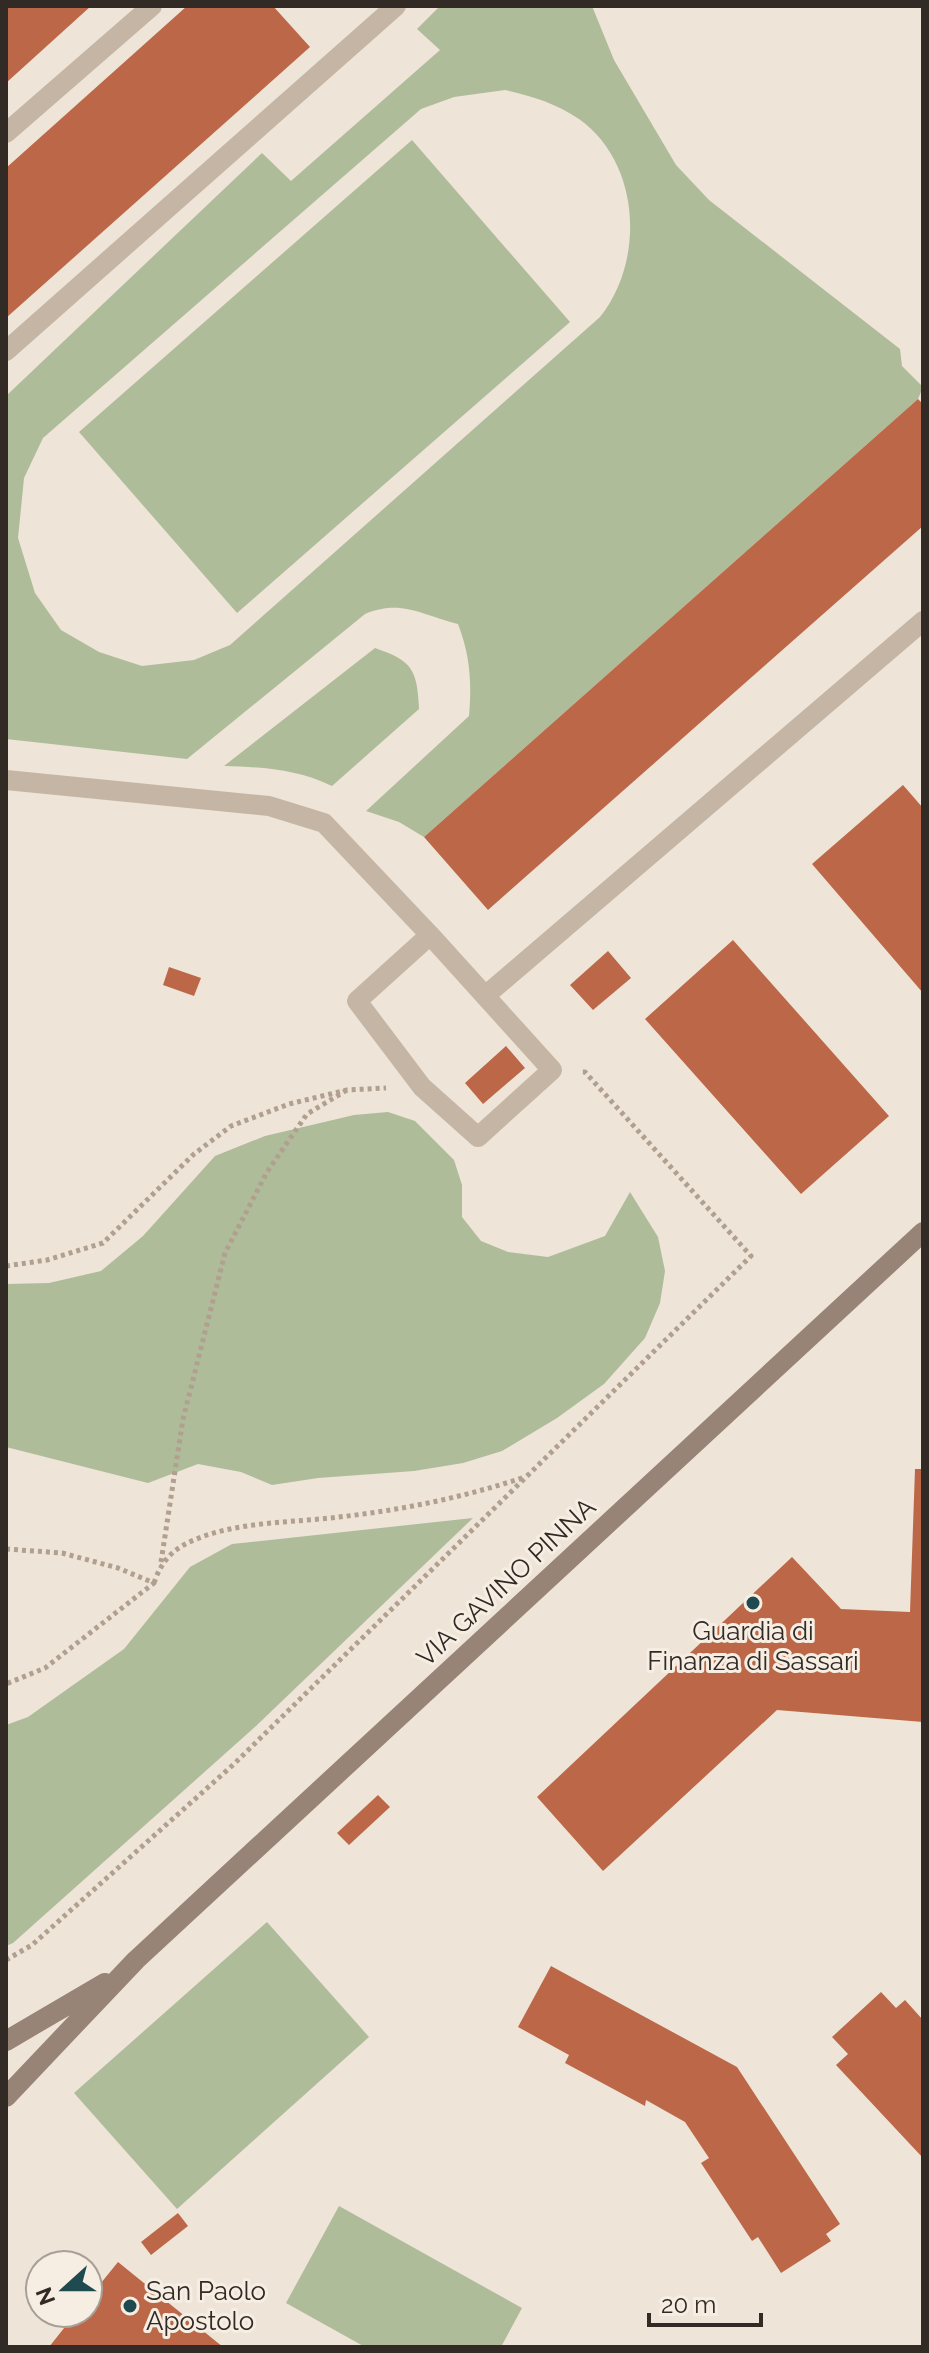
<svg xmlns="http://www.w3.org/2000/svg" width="929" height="2353" viewBox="0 0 929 2353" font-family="Raleway,sans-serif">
	<rect width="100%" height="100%" fill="#eee4d8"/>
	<path fill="#afbc99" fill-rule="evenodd" d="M 440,6 L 592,6 L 614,60 L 676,165 L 709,200 L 900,349 L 902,366 L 923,387 L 918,399 L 424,837 L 399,822 L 366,811 L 469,716 C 472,682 470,655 458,624 C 421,615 402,599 365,614 L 187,759 L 6,739 L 6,396 L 262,153 L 291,181 L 440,50 L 417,29 ZM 505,90 C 531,96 556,103 579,119 C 641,163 645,261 600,317 L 230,645 L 194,660 L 142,666 L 99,652 L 61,630 L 35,593 L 18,538 L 24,478 L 43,438 L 421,109 L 454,97 Z
		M 412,140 L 570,322 L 237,613 L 79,432 Z
		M 375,648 C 413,661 417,670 419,709 L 332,786 C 297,769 262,767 224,766 Z
		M 388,1112 L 415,1121 L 454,1160 L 462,1185 L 462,1217 L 481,1241 L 508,1252 L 548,1257 L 605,1236 L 630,1192 L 658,1237 L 665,1271 L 660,1303 L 645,1338 L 604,1384 L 557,1418 L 502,1451 L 463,1463 L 414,1471 L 318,1478 L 272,1485 L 241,1472 L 198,1464 L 148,1483 L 6,1447 L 6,1284 L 49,1283 L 101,1271 L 143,1236 L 215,1156 L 265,1136 L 354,1115 Z
		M 473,1518 L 256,1726 L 13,1943 L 6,1946 L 6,1725 L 28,1717 L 124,1649 L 190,1567 L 232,1544 Z
		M 267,1922 L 369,2037 L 177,2209 L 74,2093 Z
		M 339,2206 L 522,2308 L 501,2347 L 365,2347 L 286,2303 Z"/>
	<path fill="#bc6848" d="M 6,6 L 91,6 L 6,83 Z
		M 187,6 L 273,6 L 310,47 L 6,318 L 6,168 Z
		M 918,399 L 923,404 L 923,526 L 488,910 L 424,837 Z
		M 903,785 L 923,808 L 923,993 L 812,864 Z
		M 733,940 L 889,1116 L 801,1194 L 645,1019 Z
		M 608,951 L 631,978 L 593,1010 L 570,985 Z
		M 169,967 L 201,978 L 194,996 L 163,985 Z
		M 506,1046 L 525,1068 L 483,1104 L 465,1083 Z
		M 915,1469 L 923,1469 L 923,1722 L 777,1710 L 603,1871 L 537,1797 L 792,1557 L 841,1609 L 910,1612 Z
		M 378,1795 L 390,1807 L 349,1845 L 337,1833 Z
		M 551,1966 L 737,2067 L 840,2224 L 826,2234 L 831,2241 L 781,2273 L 758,2237 L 752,2241 L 701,2163 L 709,2158 L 685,2122 L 646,2100 L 645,2106 L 565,2063 L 569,2055 L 518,2027 Z
		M 881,1992 L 896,2008 L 905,2000 L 923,2020 L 923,2158 L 836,2065 L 848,2054 L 832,2037 Z
		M 178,2213 L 188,2226 L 151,2255 L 141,2242 Z
		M 118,2262 L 223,2347 L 49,2347 L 76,2313 L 88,2313 L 88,2299 Z"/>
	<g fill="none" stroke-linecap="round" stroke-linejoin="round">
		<path stroke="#b19f8f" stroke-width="5" stroke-dasharray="4 4" stroke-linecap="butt" d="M 6,1266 L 47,1260 L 103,1243 L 194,1154 L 231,1126 L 289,1104 L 347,1090 L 386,1088
			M 6,1549 L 62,1553 L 118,1568 L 154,1583 L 45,1668 L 6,1684
			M 161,1562 L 183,1419 L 225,1253 L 267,1172 L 307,1114 L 347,1090
			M 154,1583 C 161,1562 172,1549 194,1540 C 239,1521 291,1523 339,1517 C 402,1510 465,1497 525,1477
			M 6,1960 L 32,1945 L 234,1764 L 751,1256 L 585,1072 L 581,1072"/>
		<path stroke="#c5b5a5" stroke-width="20" d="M 6,133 L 152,6
			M 6,351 L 396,6
			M 6,780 L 269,806 L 324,823 L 430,935
			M 430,935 L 552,1070 L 478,1137 L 422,1087 L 357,1001 Z
			M 485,996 L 923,621"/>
		<path stroke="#988477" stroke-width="20" d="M 6,2041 L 105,1983
			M 6,2097 L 136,1960 L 923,1232"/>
	</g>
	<g fill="#1f4a4f" stroke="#f7eee3" stroke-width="3">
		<circle cx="753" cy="1603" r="8"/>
		<circle cx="130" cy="2306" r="8"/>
	</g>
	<g text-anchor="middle" stroke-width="6" stroke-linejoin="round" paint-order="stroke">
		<g font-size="26" fill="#312a25" stroke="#f7eee3">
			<text transform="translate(506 1582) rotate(-43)" y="9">VIA GAVINO PINNA</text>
		</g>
		<g font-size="26" fill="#312a25" stroke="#f7eee3">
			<text x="753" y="1640">Guardia di<tspan x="753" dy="30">Finanza di Sassari</tspan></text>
			<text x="146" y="2300" text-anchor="start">San Paolo<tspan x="146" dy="30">Apostolo</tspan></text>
		</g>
	</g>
	<rect width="929" height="2353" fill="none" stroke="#312a25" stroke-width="16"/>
	<g transform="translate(64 2289) rotate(249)"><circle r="38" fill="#f7eee3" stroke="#a8a097" stroke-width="2"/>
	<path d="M0-6L14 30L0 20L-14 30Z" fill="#1f4a4f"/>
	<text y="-12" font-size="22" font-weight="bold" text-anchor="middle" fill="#312a25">N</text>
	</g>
	<path d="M649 2313v12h112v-12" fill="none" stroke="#312a25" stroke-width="4"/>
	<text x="661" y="2313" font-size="24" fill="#312a25" stroke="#f7eee3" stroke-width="6" paint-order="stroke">20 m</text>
</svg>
